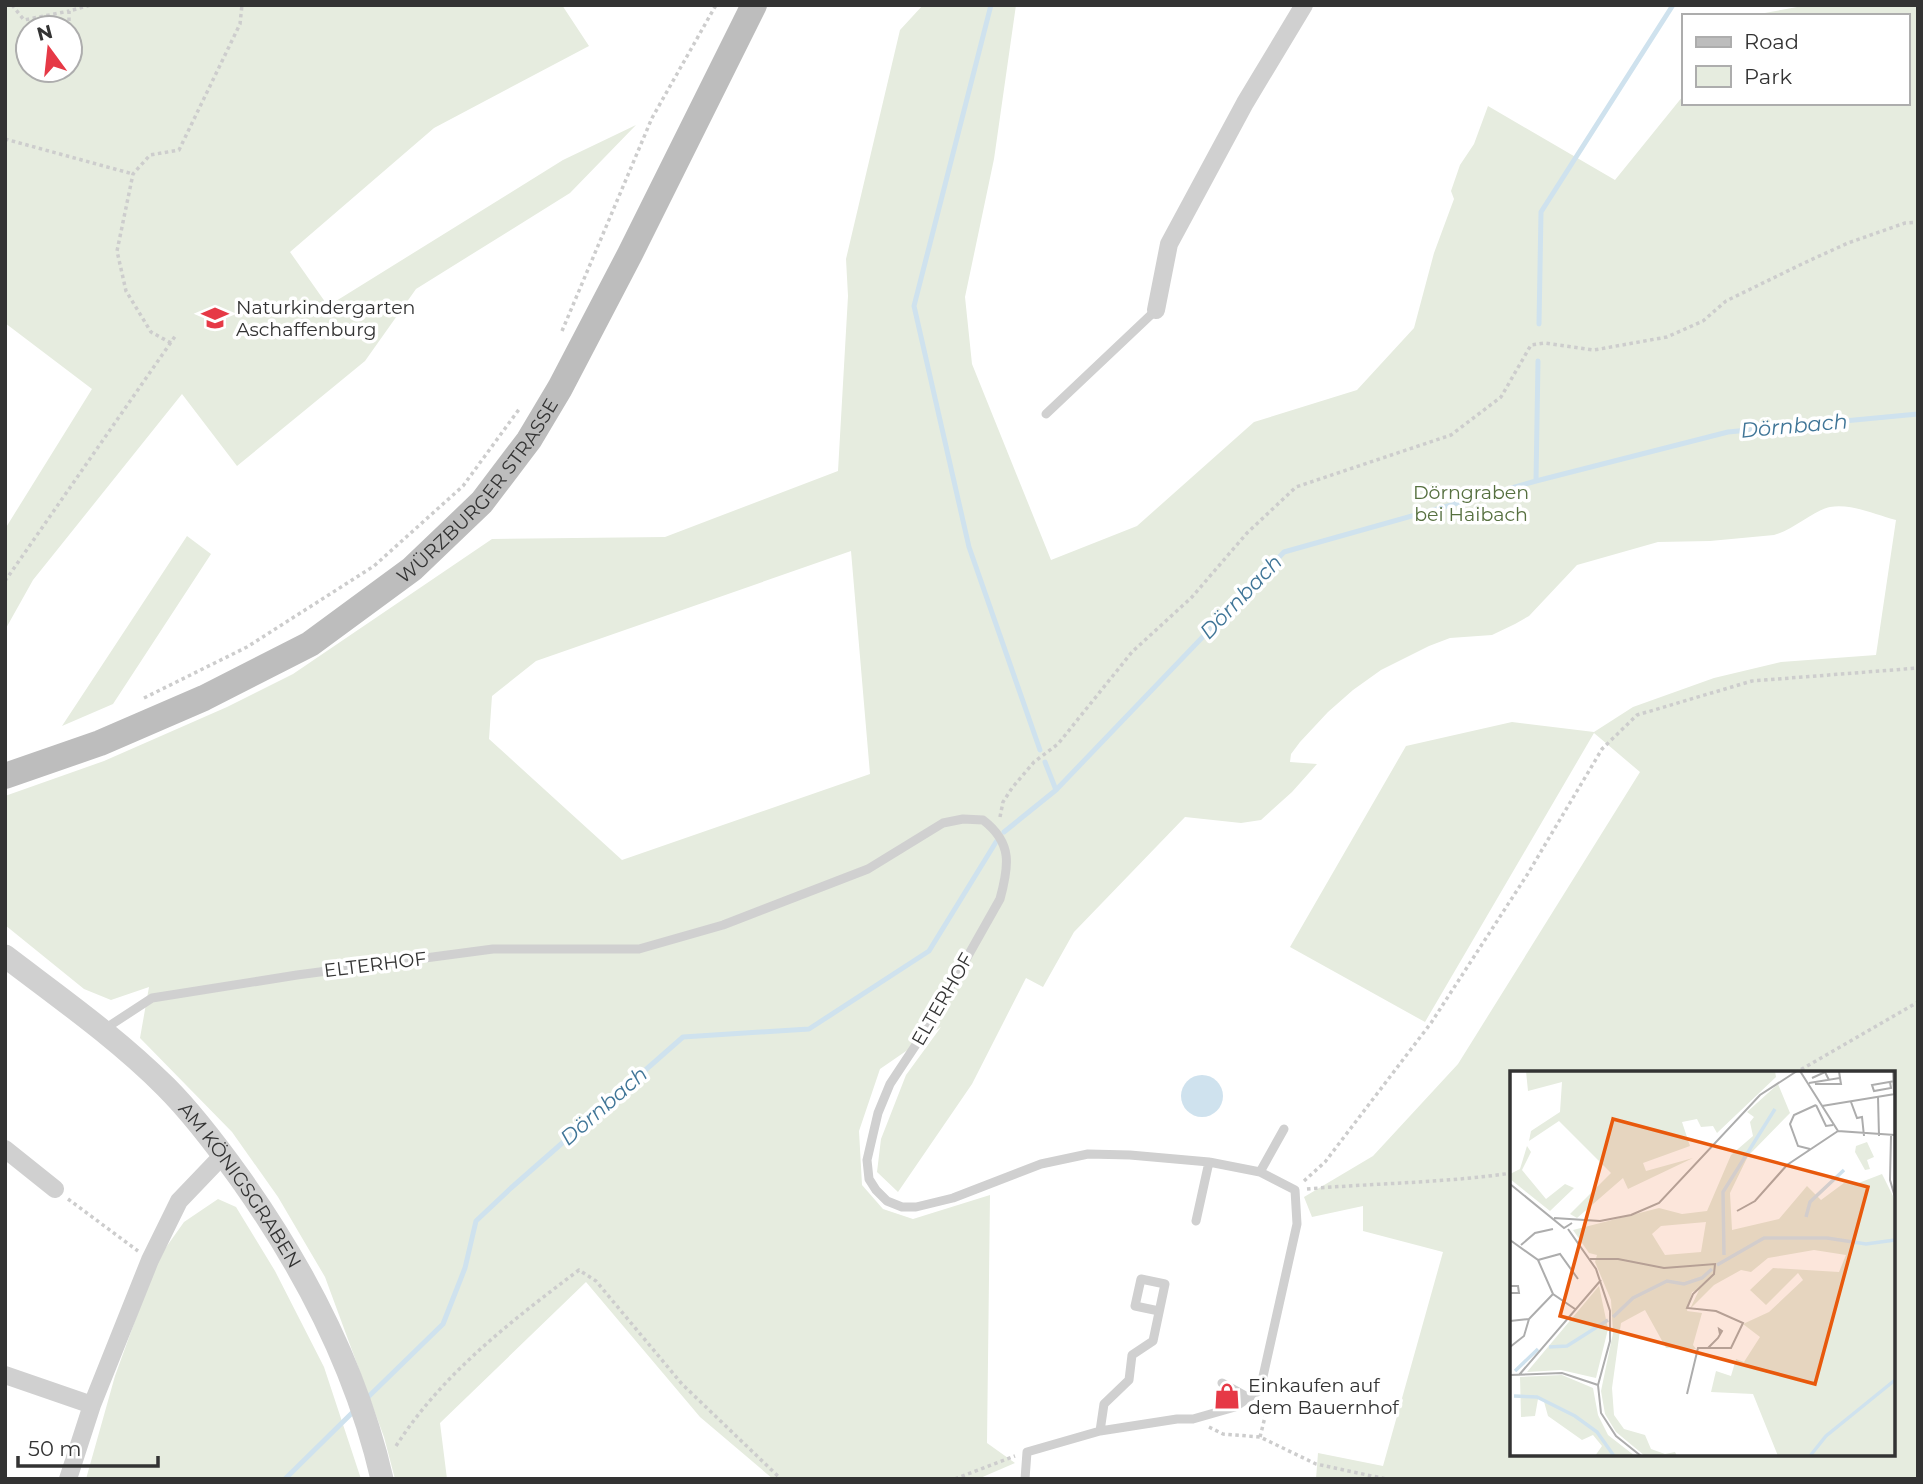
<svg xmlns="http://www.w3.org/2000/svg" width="1923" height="1484" viewBox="0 0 1923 1484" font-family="Montserrat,sans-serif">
	<rect width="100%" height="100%" fill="#fff"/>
	<path fill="#e6ecdf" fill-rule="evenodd" d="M 5,5 L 562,5 L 589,46 L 434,128 L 290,252 L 328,306 L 563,160 L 636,125 L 570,193 L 416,289 L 365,361 L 237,466 L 182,394 L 33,580 L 5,630 L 5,529 L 92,389 L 5,323 ZM 28,28 L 70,28 L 70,70 L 28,70 Z
		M 923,5 L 1016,5 L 994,159 L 965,297 L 972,364 L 1051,560 L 1137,526 L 1254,422 L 1357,390 L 1414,328 L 1434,253 L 1454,199 L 1451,191 L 1460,165 L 1474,144 L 1488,106 L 1615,180 L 1683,96 L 1683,103 L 1907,103 L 1907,16 L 1748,16 L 1808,5 L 1918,5 L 1918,1479 L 1316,1479 L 1318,1453 L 1383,1466 L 1443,1252 L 1363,1231 L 1363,1206 L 1312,1217 L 1304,1197 L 1373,1156 L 1458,1064 L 1640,772 L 1594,733 L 1425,1022 L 1290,947 L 1406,746 L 1512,722 L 1594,732 L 1633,707 L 1714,678 L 1781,662 L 1876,655 L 1896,520 C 1876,515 1851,503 1830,507 C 1814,510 1793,530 1774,535 L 1710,541 L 1658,542 L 1577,565 L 1529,616 L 1515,624 L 1492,635 L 1450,638 L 1429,646 L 1381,670 L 1353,690 L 1328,712 L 1300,742 L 1291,754 L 1290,762 L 1317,764 L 1292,792 L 1261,820 L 1241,823 L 1185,817 L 1074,932 L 1043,987 L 1026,978 L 972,1084 L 898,1192 L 877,1172 L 881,1139 L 906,1075 L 941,1027 L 880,1069 L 859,1131 L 862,1185 L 883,1209 L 913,1219 L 990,1195 L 987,1443 L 1015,1463 L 978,1479 L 773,1479 L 700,1417 L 586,1282 L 440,1423 L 447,1479 L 395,1479 L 384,1437 L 325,1277 L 278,1197 L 232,1132 L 140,1038 L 149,987 L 111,1000 L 84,989 L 5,925 L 5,796 L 104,761 L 227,707 L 293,674 L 492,539 L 665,537 L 838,471 L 848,296 L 846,259 L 900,30 ZM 851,551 L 870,774 L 622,860 L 489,739 L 492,696 L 536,661 ZM 1512,1073 L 1893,1073 L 1893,1454 L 1512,1454 Z
		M 187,536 L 211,554 L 113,704 L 62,726 Z
		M 218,1199 L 236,1207 L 275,1271 L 324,1367 L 361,1479 L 86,1479 L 115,1376 L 157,1260 L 184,1222 Z"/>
	<path fill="#cfe2ee" d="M1181 1096a21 21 0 1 1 42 0a21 21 0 1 1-42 0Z"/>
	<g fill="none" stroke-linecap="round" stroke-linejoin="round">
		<path stroke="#cfe2ee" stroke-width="5" d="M 991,5 L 914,306 L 969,547 L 1040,750
			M 1539,324 L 1541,212 L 1673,5
			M 1536,481 L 1538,361
			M 1045,762 L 1056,790
			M 1004,832 L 1056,790 L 1284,552 L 1536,481 L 1728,432 L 1918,414
			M 364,1401 L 443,1324 L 465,1268 L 476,1221 L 511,1188 L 683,1037 L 809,1029 L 929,951 L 996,842
			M 285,1479 L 355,1410"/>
		<path stroke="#cdcdcd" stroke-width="3.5" stroke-dasharray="3.5 3.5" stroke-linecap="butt" d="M 12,5 L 24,20 L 69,11
			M 69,28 L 69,11 L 91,5
			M 5,139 L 133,174
			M 562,331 L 652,118 L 716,5
			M 171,343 L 151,332 L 126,291 L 117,251 L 133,174 L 150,155 L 179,150 L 240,24 L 242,5
			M 5,581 L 176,335
			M 144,698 L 247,647 L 374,566 L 463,486 L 520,408
			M 1000,817 L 1003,802 L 1012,788 L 1034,762 L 1058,744 L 1132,652 L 1192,597 L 1247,533 L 1296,487 L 1451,435 L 1501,397 L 1531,345 L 1545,343 L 1594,350 L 1667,337 L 1703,321 L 1726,301 L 1804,263 L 1848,243 L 1905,223 L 1918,222
			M 1795,1073 L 1918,1002
			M 1304,1181 L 1325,1162 L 1431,1023 L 1527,875 L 1602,749 L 1637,715 L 1752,681 L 1918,668
			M 1307,1189 C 1376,1183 1444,1183 1512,1173
			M 68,1199 L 138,1251
			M 1209,1427 L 1223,1434 L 1260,1437 L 1316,1464 L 1386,1479
			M 1260,1437 L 1265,1417 L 1263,1405
			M 396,1446 C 443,1373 510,1322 579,1270 L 596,1281 L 682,1384 L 781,1479
			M 955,1479 L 1015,1456"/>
		<path stroke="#d0d0d0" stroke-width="9" d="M 1046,414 L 1156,310
			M 103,1030 L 152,998 L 297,975 L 493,949 L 639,949 L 723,925 L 868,869 L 943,823 L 963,819 L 983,820 C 1013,843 1009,866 1000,899 L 929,1025 L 890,1084 L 878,1113 L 867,1160 L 869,1179 L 876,1190 L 887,1201 L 902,1207 L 916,1207 L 953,1198 L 1041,1164 L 1088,1154 L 1130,1155 L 1209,1162 L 1260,1172 L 1295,1190 L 1297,1224 L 1260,1390 L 1235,1407 L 1193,1419 L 1177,1419 L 1100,1431 L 1027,1452 L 1025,1479
			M 1260,1172 L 1284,1129
			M 1196,1221 L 1209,1162
			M 1222,1383 L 1249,1398
			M 1100,1431 L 1104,1404 L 1129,1380 L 1132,1355 L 1153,1341 L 1165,1284 L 1141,1279 L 1135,1306 L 1159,1311"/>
		<path stroke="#d0d0d0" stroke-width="18" d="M 1156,310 L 1169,244 L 1245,103 L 1304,5
			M 5,1149 L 55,1189
			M 5,1375 L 92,1405
			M 68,1479 L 92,1405 L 150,1260 L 179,1201 L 223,1155"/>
		<path stroke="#d0d0d0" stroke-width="23" id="s1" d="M 5,956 C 60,998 117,1038 166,1087 C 193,1114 217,1146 240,1178 C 304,1268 357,1370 382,1479"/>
		<path stroke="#bdbdbd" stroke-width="26" id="s2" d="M 5,776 L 100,743 L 204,698 L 310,644 L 412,569 L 482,502 L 529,440 L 560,388 L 630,254 L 754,5"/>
	</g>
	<defs>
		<g id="school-bare" transform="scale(2.1)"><path d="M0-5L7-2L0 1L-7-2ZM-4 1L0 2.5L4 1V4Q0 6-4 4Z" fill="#e63946" stroke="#fff" stroke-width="2.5" paint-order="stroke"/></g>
		<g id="shop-bare" transform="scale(2.1)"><path d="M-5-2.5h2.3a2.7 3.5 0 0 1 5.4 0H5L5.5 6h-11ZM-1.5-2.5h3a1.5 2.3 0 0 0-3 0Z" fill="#e63946" stroke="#fff" stroke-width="2.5" paint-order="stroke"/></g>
	</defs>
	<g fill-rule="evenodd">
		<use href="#school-bare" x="215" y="318"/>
		<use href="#shop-bare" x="1227" y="1396"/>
	</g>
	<g text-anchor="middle" stroke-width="7" stroke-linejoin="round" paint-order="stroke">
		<g font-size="19" fill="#333" stroke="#fff" text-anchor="start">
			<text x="236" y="314">Naturkindergarten<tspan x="236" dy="22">Aschaffenburg</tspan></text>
			<text x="1248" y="1392">Einkaufen auf<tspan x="1248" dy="22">dem Bauernhof</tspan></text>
		</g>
		<g font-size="19" fill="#333" stroke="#fff">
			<text dy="7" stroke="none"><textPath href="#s2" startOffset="562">WÜRZBURGER STRASSE</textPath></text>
			<text transform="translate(375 964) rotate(-7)" y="7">ELTERHOF</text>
			<text transform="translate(942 999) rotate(-60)" y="7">ELTERHOF</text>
			<text dy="7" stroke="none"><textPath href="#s1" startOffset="331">AM KÖNIGSGRABEN</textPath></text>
		</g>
		<g font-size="19" fill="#56703f" stroke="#fff">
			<text x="1471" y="499">Dörngraben<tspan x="1471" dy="22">bei Haibach</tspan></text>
		</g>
		<g font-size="21" font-style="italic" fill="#3f7597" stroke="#fff">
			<text transform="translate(1794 426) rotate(-5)" y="7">Dörnbach</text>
			<text transform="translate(1241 597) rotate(-46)" y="7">Dörnbach</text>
			<text transform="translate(604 1106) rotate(-41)" y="7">Dörnbach</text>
		</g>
	</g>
	<g transform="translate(1510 1071)">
		<rect width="385" height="385" fill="#fff"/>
		<path d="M 16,0 L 265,0 L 266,6 L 207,62 L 203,55 L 191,56 L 187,48 L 172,51 L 180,75 L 133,92 L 136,100 L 183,87 L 118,118 L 113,107 L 67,147 L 60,143 L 101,102 L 49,50 L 19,70 L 21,60 L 50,41 L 52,11 L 18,20 ZM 268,13 L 280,42 L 238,85 L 220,122 L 222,159 L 269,148 L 297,115 L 311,129 L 334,112 L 346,113 L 372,103 L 385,129 L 385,385 L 268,385 L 243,323 L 201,321 L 206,300 L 221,305 L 226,288 L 234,291 L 250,266 L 233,253 L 259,241 L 293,209 L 288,202 L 256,234 L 240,219 L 263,197 L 329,201 L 336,184 L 304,179 L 258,187 L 241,201 L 231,199 L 204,214 L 180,238 L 189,219 L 182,221 L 177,240 L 192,242 L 183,274 L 186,278 L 156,277 L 135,239 L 111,252 L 102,317 L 104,344 L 114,358 L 135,364 L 141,378 L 155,383 L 165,381 L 167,385 L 135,385 L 106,361 L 95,343 L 91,320 L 103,262 L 101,229 L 85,191 L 87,184 L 79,182 L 63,159 L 149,137 L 172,143 L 197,140 L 221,84 L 243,65 L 240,51 L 244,46 L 237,41 ZM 196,151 L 191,181 L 155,184 L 142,163 L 151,155 ZM 357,71 L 364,86 L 357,89 L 360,98 L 355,99 L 345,81 L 346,75 ZM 17,75 L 21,81 L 12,99 L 36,128 L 55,113 L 64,117 L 40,140 L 0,108 L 0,103 L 10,98 ZM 89,215 L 98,258 L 86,307 L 51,299 L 17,301 ZM 52,304 L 83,317 L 88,344 L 98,364 L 125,385 L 85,385 L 92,375 L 83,364 L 72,369 L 38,345 L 33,327 L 28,328 L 25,345 L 11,346 L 10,306 Z" fill="#e6ecdf" fill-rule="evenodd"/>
		<path fill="none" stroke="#cfe2ee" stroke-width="3.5" d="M 296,146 L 300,131 L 334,99M 214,184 L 213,121 L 265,38M 207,194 L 254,167 L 317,167 L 356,173 L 385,169M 103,246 L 123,227 L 157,210 L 174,213 L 192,207 L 202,198M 39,276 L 57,275 L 98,249M 5,300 L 28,278M 4,325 L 27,326 L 65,345 L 87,361 L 104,385M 300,385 L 316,365 L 385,309"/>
		<path fill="none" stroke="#adadad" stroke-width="2" d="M 290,0 L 328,60 L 385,64M 383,0 L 384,23M 302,7 L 315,1 L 319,9M 380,11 L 381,17 L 364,20 L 362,14 L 385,10M 299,12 L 330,7 L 329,0M 305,13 L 331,13 L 330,7M 368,26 L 369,65M 341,31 L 347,47 L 352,46 L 354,65M 306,34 L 316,55 L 323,54M 312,35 L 385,23M 381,65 L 380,109 L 385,126M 300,78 L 288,75 L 280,53 L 284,44 L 306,34M 0,113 L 54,157 L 62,152M 227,140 L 245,130 L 277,94 L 328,60M 44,147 L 90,150 L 121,144 L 149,132 L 250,24 L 287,0M 58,158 L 86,198 L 100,240 L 100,270 L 88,314 L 91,342 L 106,365 L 131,385M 0,169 L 28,189 L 43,223 L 65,238M 11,174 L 25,162 L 43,158M 80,188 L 108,188 L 154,197 L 205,193 L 204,203 L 183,223 L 177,237 L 206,240 L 233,252 L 221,277 L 188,277 L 177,323M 28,189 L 50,183 L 68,208M 0,215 L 8,215 L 9,222 L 0,222M 0,250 L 19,248 L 43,223M 0,276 L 14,265 L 19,248M 198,277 L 208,267 L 212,260 L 209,258 L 210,263M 0,304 L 52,302 L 88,314M 9,304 L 91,209"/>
		<path fill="#e8590c" fill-opacity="0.15" stroke="#e8590c" stroke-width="3.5" d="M 103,48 L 358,116 L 305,313 L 50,245 Z"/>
		<rect width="385" height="385" fill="none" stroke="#333" stroke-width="3.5"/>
	</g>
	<rect width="1923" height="1484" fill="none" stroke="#333333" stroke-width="14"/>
	<rect x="1682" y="14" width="228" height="91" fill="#ffffff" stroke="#adadad" stroke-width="2"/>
	<rect x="1696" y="37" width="35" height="10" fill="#bdbdbd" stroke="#adadad" stroke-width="2"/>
	<text x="1744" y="49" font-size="21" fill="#333333">Road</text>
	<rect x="1696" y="66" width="35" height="21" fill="#e6ecdf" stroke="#adadad" stroke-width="2"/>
	<text x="1744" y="84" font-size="21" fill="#333333">Park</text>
	<g transform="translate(49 49) rotate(345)"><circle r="33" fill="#ffffff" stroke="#adadad" stroke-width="2"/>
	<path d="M0-5L12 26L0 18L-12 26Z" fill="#e63946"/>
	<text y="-10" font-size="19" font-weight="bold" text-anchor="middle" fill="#333333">N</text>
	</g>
	<path d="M18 1456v10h140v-10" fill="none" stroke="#333333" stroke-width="3.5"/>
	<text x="28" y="1456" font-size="21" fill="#333333" stroke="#ffffff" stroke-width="5" paint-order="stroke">50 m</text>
</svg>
